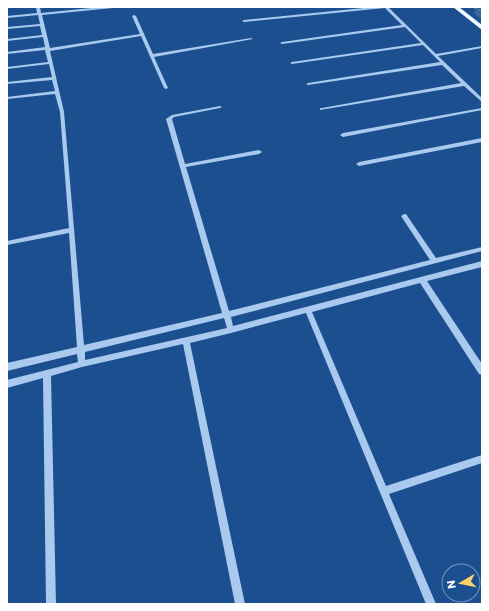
<svg xmlns="http://www.w3.org/2000/svg" width="489" height="611" viewBox="0 0 489 611" font-family="Poppins,sans-serif">
	<rect width="100%" height="100%" fill="#1b4f8f"/>
	<g fill="none" stroke-linecap="round" stroke-linejoin="round">
		<path fill="#a9c9ee" fill-rule="evenodd" d="M 36,7 L 40,7 L 41,13 L 101,7 L 115,7 L 113,8 L 42,15 L 50,48 L 140,34 L 132,16 L 134,15 L 136,16 L 153,54 L 251,38 L 253,39 L 154,57 L 168,88 L 166,89 L 164,88 L 141,36 L 50,51 L 64,112 L 84,345 L 222,313 L 166,119 L 172,115 L 220,106 L 222,107 L 220,108 L 174,117 L 172,119 L 185,164 L 259,150 L 262,152 L 259,154 L 186,167 L 229,311 L 430,260 L 401,216 L 404,214 L 406,214 L 436,258 L 482,247 L 482,251 L 231,317 L 233,326 L 482,261 L 482,267 L 427,281 L 482,364 L 482,375 L 479,374 L 420,283 L 312,312 L 386,486 L 482,455 L 482,463 L 389,494 L 436,604 L 426,604 L 306,313 L 231,333 L 190,343 L 245,604 L 235,604 L 183,344 L 82,367 L 51,376 L 56,604 L 46,604 L 43,378 L 7,388 L 7,380 L 78,362 L 77,354 L 7,371 L 7,363 L 77,347 L 69,233 L 7,245 L 7,241 L 69,228 L 60,112 L 55,94 L 7,99 L 7,97 L 55,91 L 52,80 L 7,84 L 7,82 L 52,77 L 49,64 L 7,69 L 7,67 L 48,62 L 45,50 L 7,54 L 7,52 L 45,47 L 43,37 L 7,41 L 7,39 L 42,35 L 40,26 L 7,29 L 7,27 L 40,24 L 38,15 L 7,18 L 7,16 L 37,13 ZM 224,318 L 227,328 L 85,360 L 85,352 Z
			M 236,7 L 241,7 L 239,8 Z
			M 373,7 L 388,7 L 436,54 L 482,46 L 482,48 L 438,56 L 482,98 L 482,102 L 464,86 L 320,110 L 320,108 L 322,108 L 461,83 L 442,65 L 308,85 L 306,84 L 308,83 L 440,62 L 423,45 L 292,64 L 290,63 L 292,62 L 421,43 L 405,27 L 282,44 L 280,43 L 282,42 L 402,25 L 385,8 L 244,22 L 242,21 L 244,20 Z
			M 482,108 L 482,110 L 343,137 L 340,135 L 343,133 Z
			M 482,138 L 482,142 L 359,166 L 356,164 L 359,162 Z"/>
		<path fill="#f0f6ff" fill-rule="evenodd" d="M 453,7 L 459,7 L 482,25 L 482,30 Z
			M 473,7 L 479,7 L 482,9 L 482,14 Z"/>
	</g>
	<path fill="#3a679d" d="M 482,8 L 482,20 L 474,13 L 475,9 Z"/>
	<path fill="#4478b7" stroke="#305480" d="M 482,8 L 482,14 L 475,9 Z"/>
	<rect width="489" height="611" fill="none" stroke="#ffffff" stroke-width="16"/>
	<g transform="translate(461 583) rotate(261)"><circle r="19" fill="#1b4f8f" stroke="#7695bc"/>
	<path d="M0-3L7 15L0 10L-7 15Z" fill="#ffd166"/>
	<text y="-6" font-size="11" font-weight="bold" text-anchor="middle" fill="#ffffff">N</text>
	</g>
</svg>
